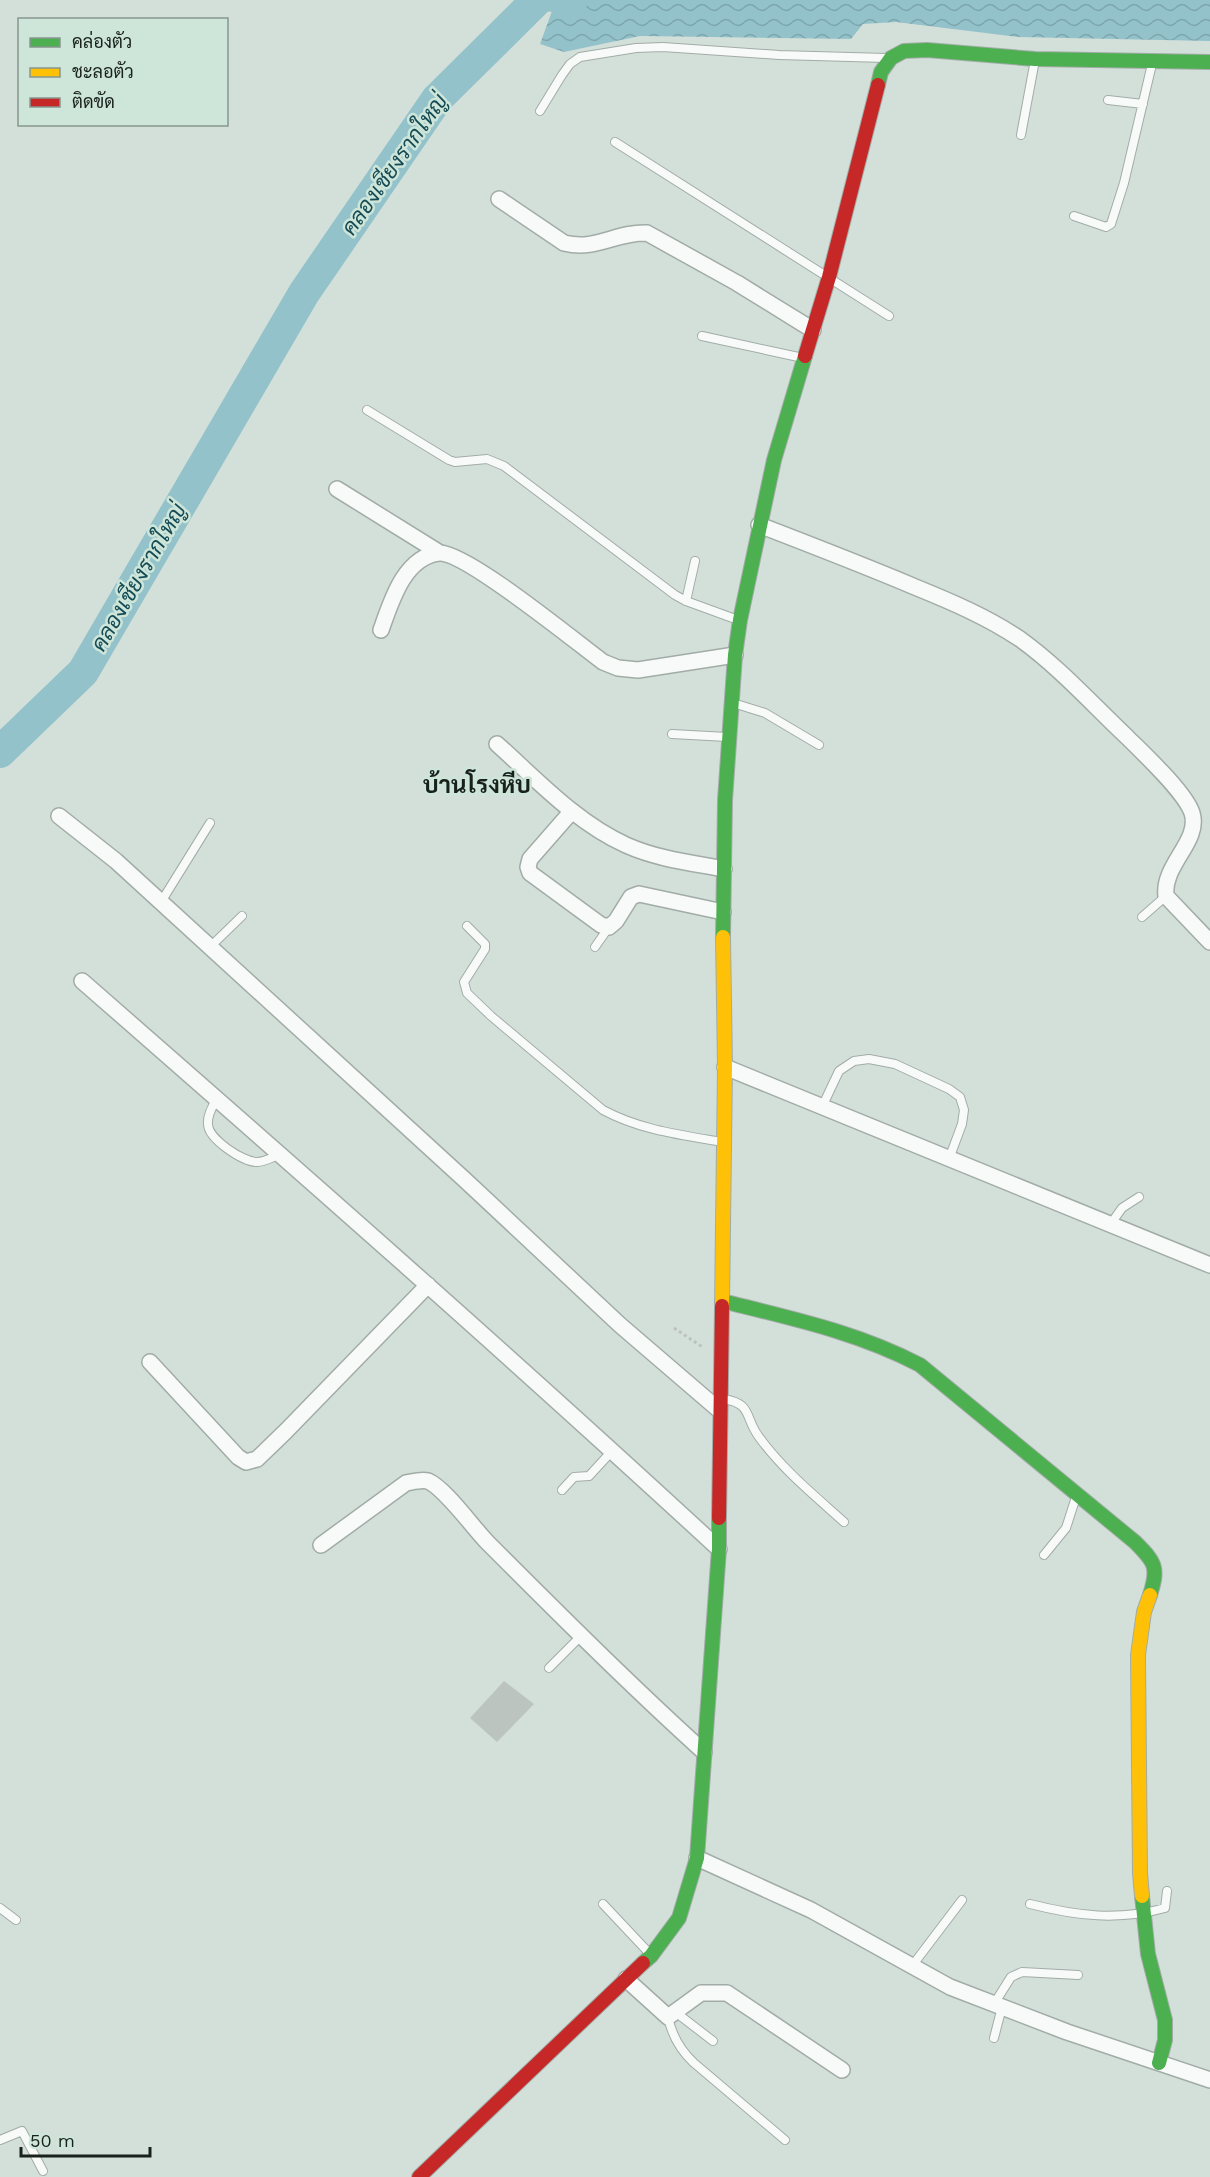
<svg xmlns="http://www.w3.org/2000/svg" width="1210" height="2177" viewBox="0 0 1210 2177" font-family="'Work Sans',Sarabun,sans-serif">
	<defs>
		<pattern id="water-waves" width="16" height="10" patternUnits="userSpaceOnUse" patternTransform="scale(1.5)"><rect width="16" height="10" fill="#93c2ca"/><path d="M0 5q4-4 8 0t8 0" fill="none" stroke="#7ea6ad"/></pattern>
	</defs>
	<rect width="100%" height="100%" fill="#d3e0d9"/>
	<path fill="url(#water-waves)" d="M 556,0 L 1210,0 L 1210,41 L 1018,37 L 896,22 L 863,24 L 851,39 L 640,36 L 564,52 L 540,44 Z"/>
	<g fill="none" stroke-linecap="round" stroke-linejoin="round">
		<path stroke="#93c2ca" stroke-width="18" d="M 535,2 L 578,4"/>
		<path stroke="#93c2ca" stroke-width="32" d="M 0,752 L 83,672 L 304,293 L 437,99 L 535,2 L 535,0"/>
	</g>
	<path fill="#bcc4bf" d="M 504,1681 L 534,1704 L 497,1742 L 470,1718 Z"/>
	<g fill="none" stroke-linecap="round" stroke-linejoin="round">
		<g stroke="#a2aca7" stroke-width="10">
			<path id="lane" d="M 1108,100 L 1143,104
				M 540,111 L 562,75 L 570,64 L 580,57 L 636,48 L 663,47 L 779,55 L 886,58
				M 1021,135 L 1035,60
				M 615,142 L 889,316
				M 1074,216 L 1106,227 L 1111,224 L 1124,183 L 1152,64
				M 702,336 L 803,358
				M 367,410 L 449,460 L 455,462 L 487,459 L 504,466 L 675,595 L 686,601 L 738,620
				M 686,601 L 695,561
				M 733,703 L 765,713 L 819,745
				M 672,734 L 727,737
				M 161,902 L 210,823
				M 1142,917 L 1166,896
				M 467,926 L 485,944 L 485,949 L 464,982 L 467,993 L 491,1016 L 603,1110 C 640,1130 681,1135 722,1142
				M 210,947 L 242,916
				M 595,947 L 609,927
				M 217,1098 C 213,1106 207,1115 208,1124 C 208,1139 243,1162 257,1162 C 265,1162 273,1157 280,1154
				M 822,1107 L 839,1071 L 854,1061 L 869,1059 L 895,1064 L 949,1089 L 960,1097 L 964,1110 L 962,1124 L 949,1159
				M 1110,1225 L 1122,1208 L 1139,1197
				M 724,1399 C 753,1404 744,1417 759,1437 C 783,1470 814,1495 844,1522
				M 562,1490 L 574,1477 L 589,1476 L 612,1451
				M 1044,1555 L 1066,1528 L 1076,1497
				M 549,1668 L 581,1636
				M 603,1904 L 651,1955
				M 1030,1904 C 1077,1916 1118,1921 1165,1908 L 1167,1891
				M 0,1908 L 16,1920
				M 912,1966 L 962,1900
				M 994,2004 L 1011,1977 L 1022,1972 L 1078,1975
				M 674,2011 L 713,2041
				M 668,2017 C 672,2036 680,2050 694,2063 L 785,2140
				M 994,2038 L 1002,2007
				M 0,2140 L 22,2131 L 43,2171"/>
		</g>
		<g stroke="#a2aca7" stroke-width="18">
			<path id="street" d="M 499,199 L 564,243 C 597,251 615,232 647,233 L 737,283 L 813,330
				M 337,489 L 440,553
				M 759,525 C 811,545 863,565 915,587 C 952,602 987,617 1020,639 C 1059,667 1093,705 1127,737 C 1143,753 1185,792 1192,813 C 1201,841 1162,865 1166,896 L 1210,942
				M 381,630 C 391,602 404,557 439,553 C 465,551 576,642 603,662 L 618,668 L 638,670 L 735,655
				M 497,744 C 537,780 577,823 626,845 C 657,859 692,863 724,869
				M 572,811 L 530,859 L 528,867 L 530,873 L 601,925 L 609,927 L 616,921 L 631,897 L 639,894 L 723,912
				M 59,816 L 116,861 L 465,1180 L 620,1325 L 719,1410
				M 82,981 C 296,1168 510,1356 719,1549
				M 725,1067 L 1210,1265
				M 150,1362 L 238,1457 L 246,1462 L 257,1459 L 286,1431 L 428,1285
				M 321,1545 L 406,1483 C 412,1482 421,1479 428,1481 C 445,1488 474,1529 488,1543 C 559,1614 630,1685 704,1752
				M 697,1858 L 811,1910 L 950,1987 L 1067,2032 L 1210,2080
				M 626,1979 L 668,2017 L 701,1993 L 727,1993 L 842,2070"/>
		</g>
		<g stroke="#a2aca7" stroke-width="16">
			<path id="fast" d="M 878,85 L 881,72 L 891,58 L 904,51 L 927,50 L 1035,59 L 1210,62
				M 723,937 L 725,800 L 735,655 L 740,620 L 774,460 L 805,356
				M 722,1301 C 790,1318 857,1332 920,1365 L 1135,1542 C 1155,1562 1159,1567 1150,1595
				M 1142,1896 L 1148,1954 L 1165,2020 L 1165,2040 L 1159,2063
				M 643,1963 L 651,1956 L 679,1918 L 697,1858 L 719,1549 L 719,1518"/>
		</g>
		<g stroke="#a2aca7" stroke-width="16">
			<path id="slow" d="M 722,1306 L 725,1067 L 723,937
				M 1142,1896 L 1140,1873 L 1138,1655 L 1144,1612 L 1150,1595"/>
		</g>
		<g stroke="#a2aca7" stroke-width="16">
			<path id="jam" d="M 805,356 L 829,277 L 878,85
				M 719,1518 L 722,1306
				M 419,2177 L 643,1963"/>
		</g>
		<path stroke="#bdc1bf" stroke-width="3" stroke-dasharray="3 3" stroke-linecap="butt" d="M 674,1328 L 704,1348"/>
		<use href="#lane" stroke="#f8faf9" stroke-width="8"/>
		<use href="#street" stroke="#f8faf9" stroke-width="15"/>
		<use href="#fast" stroke="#4caf50" stroke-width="14"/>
		<use href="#slow" stroke="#ffc107" stroke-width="14"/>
		<use href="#jam" stroke="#c62828" stroke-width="14"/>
	</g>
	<g text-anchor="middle" stroke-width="5" stroke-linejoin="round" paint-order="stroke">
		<g font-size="22" font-style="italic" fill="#144b55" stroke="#cee5d9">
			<text transform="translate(394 164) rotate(-55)" y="8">คลองเชียงรากใหญ่</text>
			<text transform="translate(138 577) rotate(-60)" y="8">คลองเชียงรากใหญ่</text>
		</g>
		<g font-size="24" font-weight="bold" fill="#19211d" stroke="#cee5d9">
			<text x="477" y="793">บ้านโรงหีบ</text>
		</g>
	</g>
	<rect x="18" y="18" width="210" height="108" fill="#cee5d9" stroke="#86978e" stroke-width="1.5"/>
	<rect x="30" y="38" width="30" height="9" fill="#4caf50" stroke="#86978e" stroke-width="1.5"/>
	<text x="72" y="48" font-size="18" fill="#19211d">คล่องตัว</text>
	<rect x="30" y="68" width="30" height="9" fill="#ffc107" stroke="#86978e" stroke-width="1.5"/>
	<text x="72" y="78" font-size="18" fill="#19211d">ชะลอตัว</text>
	<rect x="30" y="98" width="30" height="9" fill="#c62828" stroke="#86978e" stroke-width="1.5"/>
	<text x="72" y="108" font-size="18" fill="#19211d">ติดขัด</text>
	<path d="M21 2147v9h129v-9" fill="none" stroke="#19211d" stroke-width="3"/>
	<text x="30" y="2147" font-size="18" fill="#19211d" stroke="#cee5d9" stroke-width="4.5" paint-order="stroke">50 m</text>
</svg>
